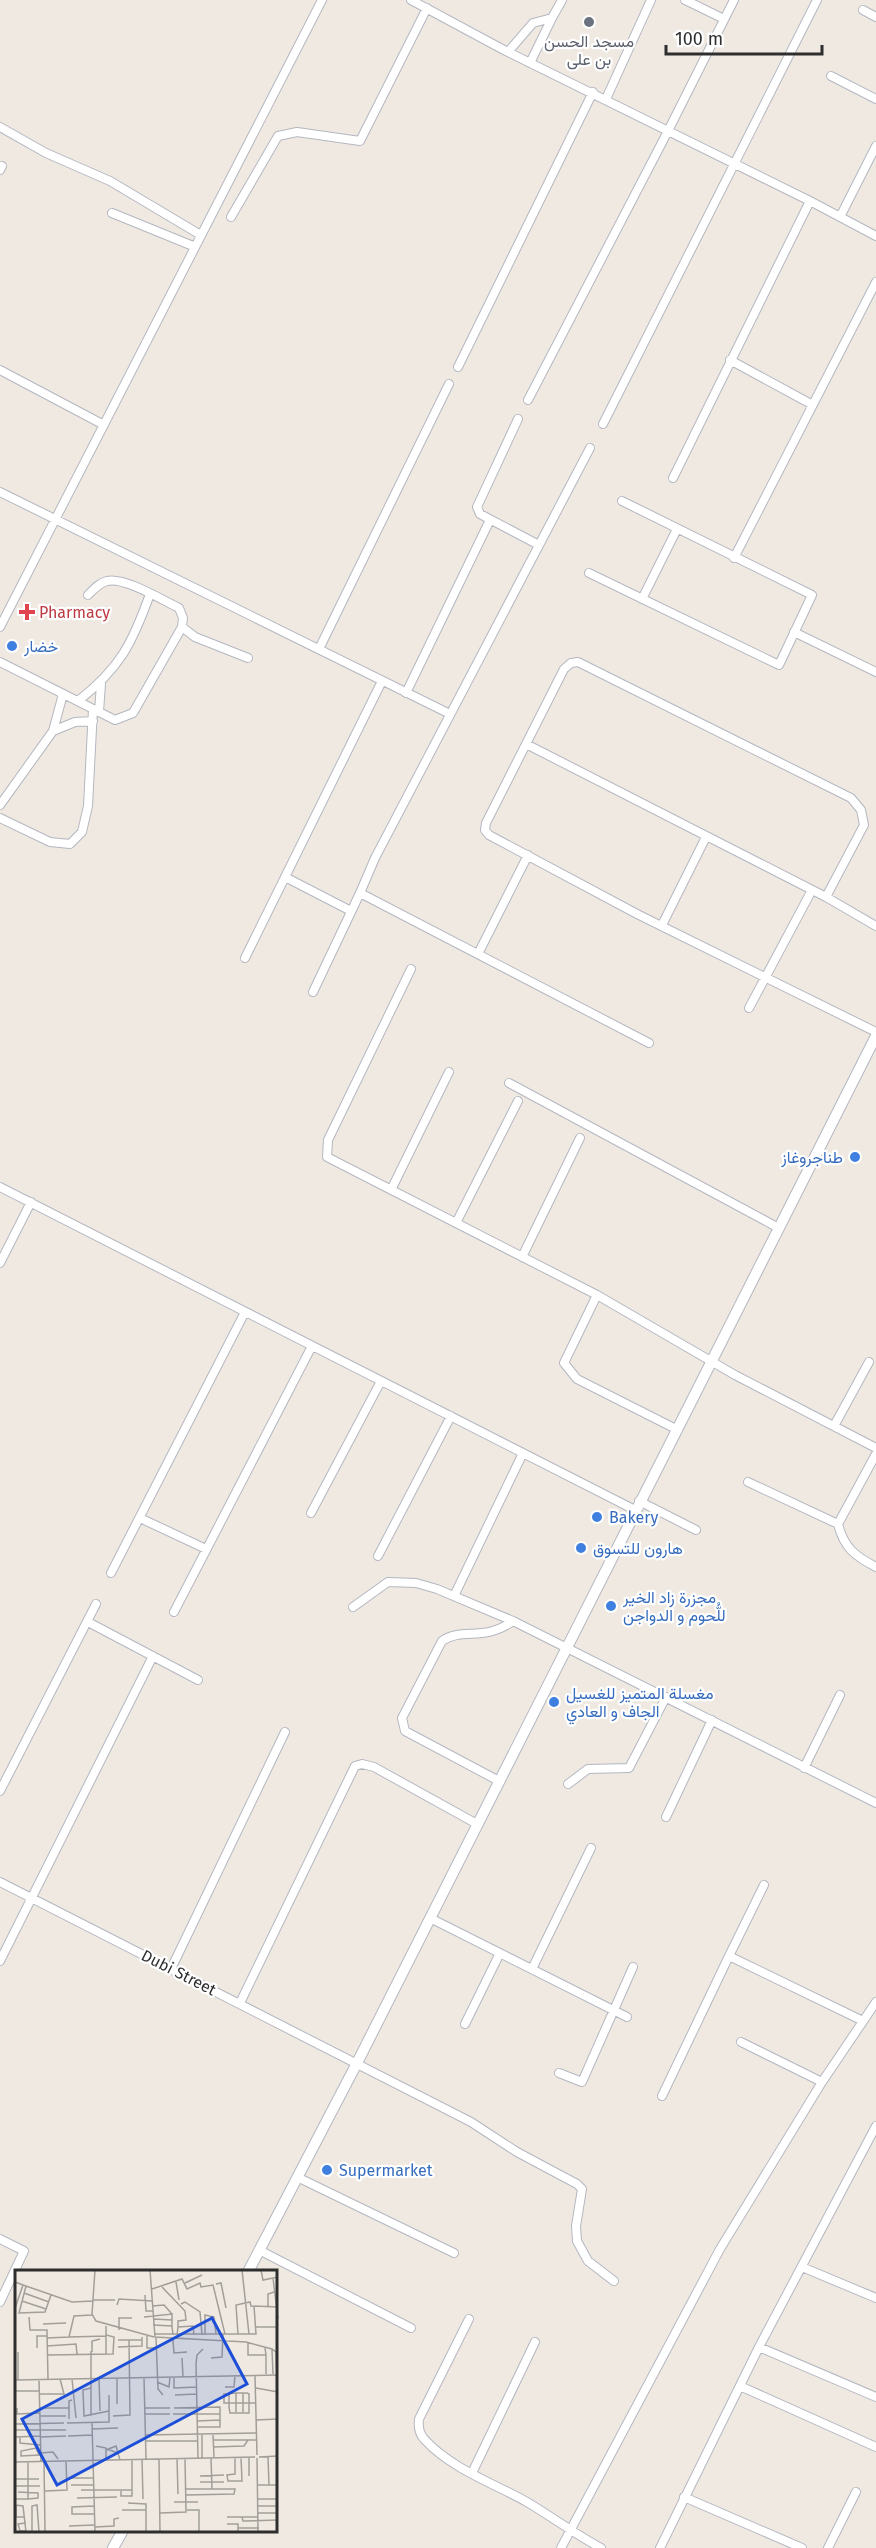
<svg xmlns="http://www.w3.org/2000/svg" width="876" height="2548" viewBox="0 0 876 2548" font-family="'Fira Sans',Vazirmatn,sans-serif">
	<rect width="100%" height="100%" fill="#efe9e1"/>
	<g fill="none" stroke-linecap="round" stroke-linejoin="round">
		<g stroke="#b4b7c1" stroke-width="10">
			<path id="minor" d="M 411,0 L 504,50 L 810,201 L 876,236
				M 685,0 L 724,19
				M 863,10 L 876,17
				M 508,52 L 533,23 L 552,18 L 562,0
				M 530,63 L 552,18
				M 831,76 L 876,99
				M 606,99 L 651,0
				M 0,127 L 46,153 L 110,181 L 199,234
				M 0,170 L 2,166
				M 112,213 L 193,246
				M 231,217 L 278,136 L 297,132 L 360,141 L 427,8
				M 840,217 L 876,146
				M 730,360 L 811,404
				M 458,367 L 593,92
				M 0,370 L 104,425
				M 528,400 L 668,131 L 734,0
				M 518,419 L 477,507 L 480,514 L 537,544
				M 603,424 L 817,0
				M 590,448 L 375,858 L 360,893 L 649,1043
				M 673,478 L 810,201
				M 0,492 L 450,714
				M 734,558 L 876,282
				M 589,573 L 779,665 L 812,595 L 622,501
				M 88,595 C 94,589 99,583 107,581 C 125,577 162,600 179,608 L 183,618 L 182,627 L 195,637 L 248,658
				M 642,599 L 677,529
				M 0,627 L 322,0
				M 794,632 L 876,672
				M 319,649 L 449,384
				M 0,662 L 115,720 L 133,713 L 182,627
				M 406,693 L 490,520
				M 78,701 C 120,668 132,644 150,594
				M 99,712 L 101,684
				M 53,731 L 63,694
				M 528,745 L 826,897 L 876,926
				M 0,805 L 53,731 L 75,722 L 93,721
				M 0,818 L 50,842 L 70,844 L 82,832 L 88,806 L 93,709
				M 285,877 L 351,911
				M 826,897 L 864,825 L 861,810 L 851,798 L 578,662 L 571,663 L 564,669 L 486,823 L 485,830 L 489,835 L 639,915 L 876,1032
				M 662,925 L 706,837
				M 478,954 L 528,855
				M 245,958 L 382,681
				M 411,969 L 328,1140 L 327,1157 L 597,1295 L 735,1375 L 876,1448
				M 313,992 L 360,893
				M 749,1008 L 812,890
				M 509,1083 L 777,1227
				M 0,1187 L 635,1510
				M 391,1190 L 449,1072
				M 456,1223 L 518,1101
				M 522,1257 L 580,1138
				M 0,1263 L 31,1202
				M 597,1295 L 564,1363 L 577,1379 L 676,1429
				M 834,1426 L 869,1362
				M 876,1454 L 838,1524 C 844,1548 855,1556 876,1567
				M 748,1482 L 838,1524
				M 639,1501 L 696,1530
				M 311,1513 L 381,1381
				M 140,1518 L 206,1549
				M 378,1556 L 451,1416
				M 111,1573 L 245,1312
				M 454,1596 L 523,1453
				M 353,1607 L 388,1582 L 416,1583 L 437,1589 L 513,1621 L 876,1803
				M 174,1612 L 312,1346
				M 88,1622 L 198,1680
				M 804,1768 L 840,1695
				M 499,1781 L 405,1731 L 402,1718 L 442,1641 C 462,1627 484,1642 513,1621
				M 568,1784 L 588,1769 L 629,1768 L 666,1697
				M 0,1791 L 96,1604
				M 666,1817 L 712,1720
				M 0,1882 L 471,2122 L 517,2152 L 577,2184 L 582,2189 L 576,2226 L 577,2241 L 588,2261 L 614,2281
				M 430,1918 L 627,2017
				M 729,1956 L 764,1885
				M 0,1961 L 153,1656
				M 171,1969 L 285,1732
				M 532,1969 L 591,1848
				M 240,2003 L 355,1766 L 362,1764 L 374,1767 L 477,1824
				M 465,2024 L 500,1953
				M 741,2042 L 822,2082
				M 559,2073 L 582,2082 L 633,1967
				M 662,2096 L 729,1956 L 861,2020
				M 297,2177 L 454,2253
				M 0,2239 L 24,2251 L 0,2302
				M 259,2250 L 411,2328
				M 802,2267 L 876,2298
				M 469,2319 L 419,2419 C 418,2427 419,2434 425,2440 C 452,2469 493,2483 527,2502 C 552,2517 575,2534 601,2548
				M 759,2347 L 876,2397
				M 740,2386 L 876,2447
				M 472,2473 L 535,2342
				M 684,2497 L 802,2548
				M 561,2548 L 720,2249 L 822,2082 L 876,2002
				M 660,2548 L 759,2347 L 876,2126
				M 828,2548 L 856,2492"/>
		</g>
		<g stroke="#b4b7c1" stroke-width="12">
			<path id="tertiary" d="M 248,2272 L 357,2063 L 876,1036
				M 113,2548 L 122,2532"/>
		</g>
		<use href="#minor" stroke="#fff" stroke-width="8"/>
		<use href="#tertiary" stroke="#fff" stroke-width="10"/>
	</g>
	<circle fill="#6b7280" stroke="#fff" stroke-width="2" cx="589" cy="22" r="6"/>
	<path fill="#e0444e" stroke="#fff" stroke-width="2" d="M24 603h6v6h6v6h-6v6h-6v-6h-6v-6h6z"/>
	<g fill="#3f7fe0" stroke="#fff" stroke-width="2">
		<circle cx="12" cy="646" r="6"/>
		<circle cx="855" cy="1157" r="6"/>
		<circle cx="597" cy="1517" r="6"/>
		<circle cx="581" cy="1548" r="6"/>
		<circle cx="611" cy="1606" r="6"/>
		<circle cx="554" cy="1702" r="6"/>
		<circle cx="327" cy="2170" r="6"/>
	</g>
	<g text-anchor="middle" stroke-width="4.5" stroke-linejoin="round" paint-order="stroke">
		<g font-size="16" fill="#5b616d" stroke="#fff">
			<text x="589" y="47">مسجد الحسن<tspan x="589" dy="18">بن على</tspan></text>
		</g>
		<g font-size="16" fill="#be3a42" stroke="#fff" text-anchor="start">
			<text x="39" y="618">Pharmacy</text>
		</g>
		<g font-size="16" fill="#366cbe" stroke="#fff" text-anchor="start">
			<text x="24" y="652">خضار</text>
			<text x="843" y="1163" text-anchor="end">طناجروغاز</text>
			<text x="609" y="1523">Bakery</text>
			<text x="593" y="1554">هارون للتسوق</text>
			<text x="623" y="1603">مجزرة زاد الخير<tspan x="623" dy="18">للُّحوم و الدواجن</tspan></text>
			<text x="566" y="1699">مغسلة المتميز للغسيل<tspan x="566" dy="18">الجاف و العادي</tspan></text>
			<text x="339" y="2176">Supermarket</text>
		</g>
		<g font-size="16" fill="#2e2e2e" stroke="#fff">
			<text transform="translate(179 1972) rotate(27)" y="6">Dubi Street</text>
		</g>
	</g>
	<g transform="translate(15 2270)">
		<rect width="262" height="262" fill="#efe9e1"/>
		<path fill="none" stroke="#a29e99" stroke-width="1.5" d="M 80,0 L 77,44 L 81,51 L 139,67M 135,0 L 140,67 L 231,72 L 257,79 L 261,82 L 262,105M 227,0 L 234,64M 246,0 L 248,10 L 263,7M 258,8 L 263,49M 0,12 L 8,15 L 0,38M 161,12 L 164,30M 170,13 L 187,5M 201,14 L 206,13 L 211,38M 8,15 L 57,32 L 78,31M 11,16 L 4,43 L 30,42 L 36,25M 147,17 L 170,41 L 171,50 L 163,51 L 163,57M 137,19 L 167,9 L 172,19 L 185,13 L 186,17 L 198,15 L 210,64M 9,23 L 34,32M 130,25 L 131,41 L 138,41M 78,30 L 100,30M 7,31 L 31,39M 166,34 L 170,32 L 185,42 L 187,65M 102,35 L 104,29 L 137,31M 137,36 L 149,35 L 157,44M 253,37 L 253,24 L 259,22M 14,47 L 15,60 L 32,60 L 33,109M 129,47 L 157,44 L 157,56M 138,49 L 157,50M 28,54 L 51,53M 138,55 L 157,56 L 158,65M 240,57 L 263,57M 104,60 L 104,48 L 117,48M 139,64 L 241,64 L 239,36M 223,64 L 221,35 L 235,32 L 236,36 L 263,37M 162,65 L 163,57 L 178,56 L 179,65M 190,65 L 190,45 L 199,47 L 201,64M 132,66 L 132,78 L 140,78M 54,67 L 91,66 L 91,84M 32,68 L 54,67 L 59,46 L 77,45M 141,68 L 143,119 L 148,125M 103,70 L 127,70M 158,70 L 159,83 L 172,82M 233,72 L 233,85 L 251,85 L 250,78M 32,76 L 61,74 L 62,84M 103,77 L 127,76 L 127,67M 22,78 L 22,66 L 32,66M 257,79 L 258,104M 76,81 L 76,146M 3,82 L 3,110M 77,82 L 77,71 L 85,69M 32,85 L 98,84 L 99,67 L 91,65 L 91,56M 251,85 L 251,104M 167,88 L 168,107M 196,88 L 207,87 L 208,64M 240,106 L 242,185M 159,107 L 159,118 L 182,117M 84,108 L 85,141M 129,108 L 131,189M 57,109 L 61,148M 0,110 L 263,105M 24,110 L 26,191M 142,112 L 154,117 L 155,107M 210,117 L 219,117 L 220,105M 76,118 L 68,120 L 69,146 L 94,141M 241,118 L 263,122M 0,121 L 24,121M 214,123 L 214,137 L 215,143 L 234,143 L 234,124 L 232,123 L 221,123 L 211,124 L 209,124 L 209,133 L 241,133M 221,123 L 221,142M 24,124 L 49,124 L 45,109M 160,125 L 182,124M 102,134 L 102,108M 2,138 L 2,144 L 24,143M 25,138 L 54,138M 130,138 L 155,138M 159,138 L 205,137 L 205,157 L 183,157M 228,142 L 228,123M 130,144 L 155,144M 158,144 L 205,144M 25,146 L 51,146M 98,146 L 115,145 L 114,70M 54,149 L 54,131 L 57,130M 241,150 L 263,149M 182,151 L 205,150M 52,153 L 94,152 L 94,125M 77,153 L 80,262M 0,154 L 49,153M 77,159 L 103,158M 0,160 L 51,160M 187,164 L 187,188M 198,164 L 199,187M 130,165 L 242,163M 53,166 L 78,165M 0,167 L 25,166M 5,167 L 5,173 L 25,175M 25,167 L 51,166M 198,170 L 241,170M 130,171 L 183,171M 81,176 L 91,178 L 91,190M 198,177 L 229,176 L 233,170M 92,179 L 103,183 L 105,190M 91,180 L 101,176 L 103,183M 25,183 L 38,182 L 43,189M 24,185 L 21,178 L 6,181 L 6,186 L 25,185M 220,187 L 220,204 L 212,205 L 213,211 L 227,211 L 226,187M 234,187 L 234,206M 244,187 L 263,186M 253,187 L 254,215M 162,188 L 163,224M 183,188 L 181,94 L 182,85 L 188,79M 196,188 L 197,219M 242,188 L 243,262M 127,189 L 128,229M 144,189 L 145,262M 29,191 L 30,262M 0,192 L 240,187M 185,206 L 209,205M 54,208 L 79,208M 1,209 L 24,209M 185,212 L 209,212M 56,215 L 79,215M 243,215 L 263,215M 0,216 L 25,216M 171,219 L 220,219 L 219,224 L 171,225M 66,220 L 117,220M 30,221 L 52,220 L 51,191M 106,221 L 106,226 L 117,226 L 117,189M 3,222 L 23,223 L 23,228 L 13,229M 62,228 L 102,227M 1,229 L 13,229 L 13,191M 243,229 L 263,229M 159,232 L 183,232M 113,233 L 131,234 L 131,262M 0,235 L 8,236 L 11,262M 1,235 L 1,247 L 9,247M 79,236 L 57,237 L 57,244 L 79,244M 243,236 L 263,236M 107,240 L 131,240M 172,240 L 184,240 L 184,262M 145,243 L 171,242 L 170,188M 243,243 L 263,243M 212,247 L 243,247M 227,247 L 228,251 L 263,250M 11,253 L 3,254 L 5,261 L 11,261M 212,254 L 223,254 L 223,262M 54,256 L 79,255M 80,257 L 99,256 L 99,249 L 104,248M 223,258 L 244,258M 17,262 L 17,236 L 22,235 L 24,262"/>
		<path fill="#1d4ed8" fill-opacity="0.15" stroke="#1d4ed8" stroke-width="3" d="M 197,48 L 232,114 L 42,215 L 7,149 Z"/>
		<rect width="262" height="262" fill="none" stroke="#2e2e2e" stroke-width="3"/>
	</g>
	<path d="M666 45v9h156v-9" fill="none" stroke="#2e2e2e" stroke-width="3"/>
	<text x="675" y="45" font-size="18" fill="#2e2e2e" stroke="#ffffff" stroke-width="4.5" paint-order="stroke">100 m</text>
</svg>
